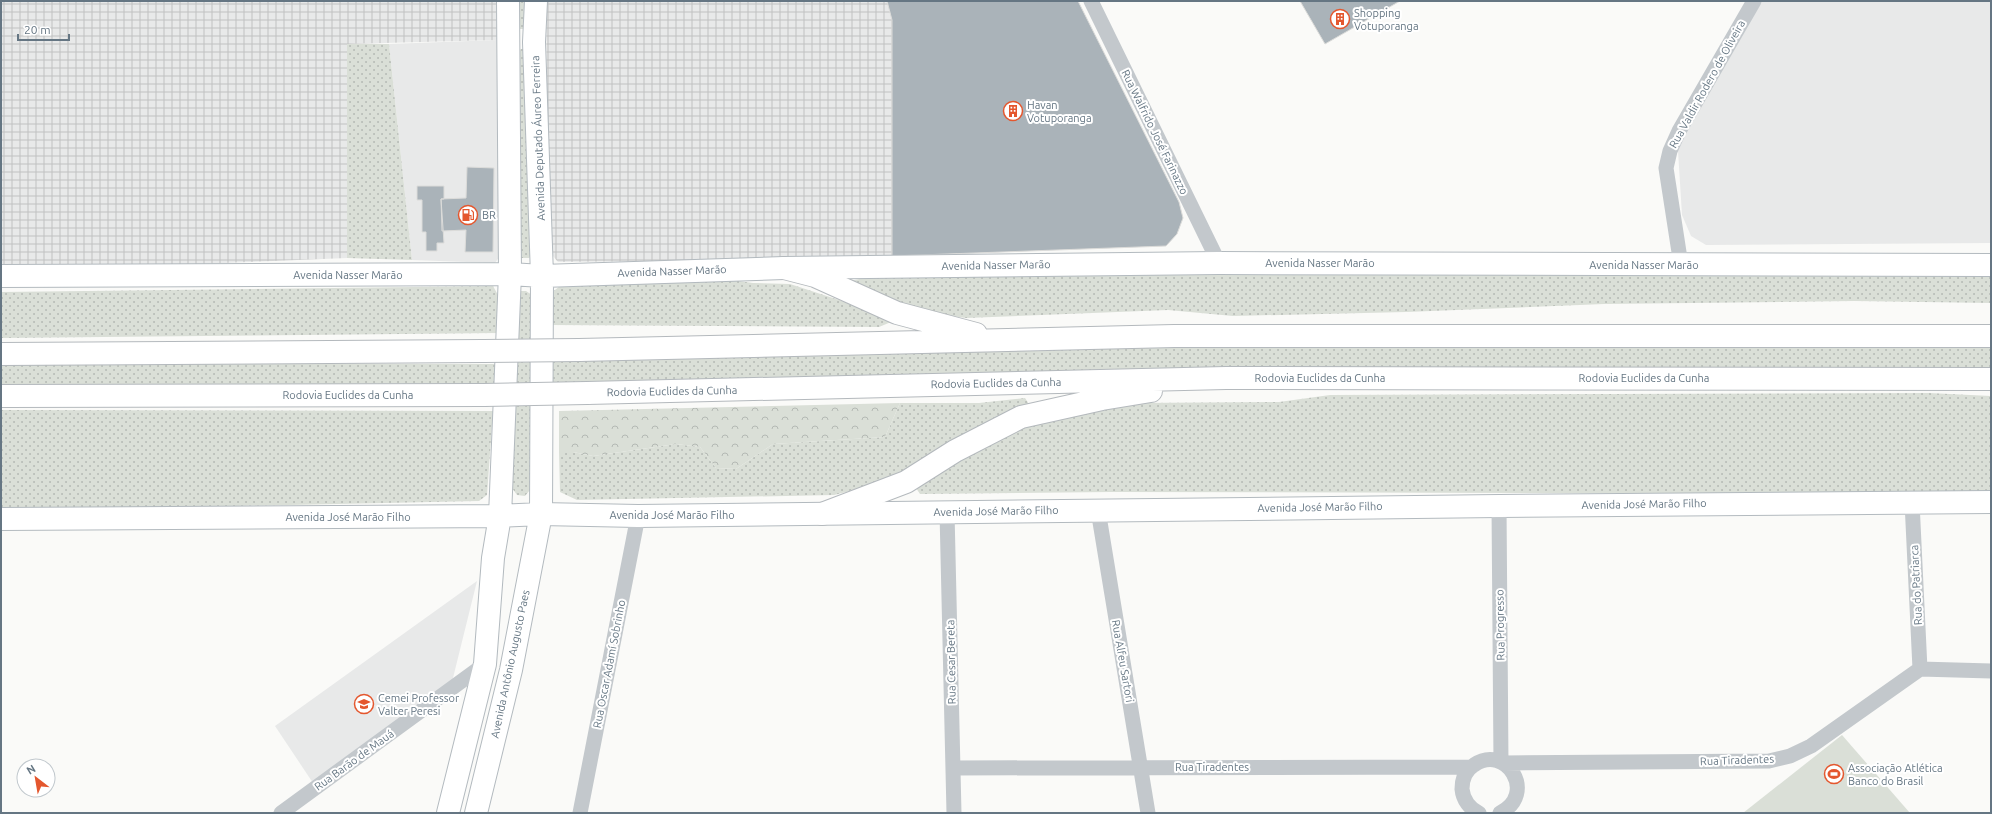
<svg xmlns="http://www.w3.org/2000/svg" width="1992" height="814" viewBox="0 0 1992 814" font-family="Ubuntu,sans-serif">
	<defs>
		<pattern id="industrial-grid" width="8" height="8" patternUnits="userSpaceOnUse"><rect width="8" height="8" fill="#e8e9e9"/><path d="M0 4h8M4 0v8" fill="none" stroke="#c0c1c2"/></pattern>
		<pattern id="grass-dots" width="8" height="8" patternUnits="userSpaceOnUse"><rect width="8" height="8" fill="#dadfd7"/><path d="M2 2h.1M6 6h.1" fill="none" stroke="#b4b9b4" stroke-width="1.8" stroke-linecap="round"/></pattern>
		<pattern id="forest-crowns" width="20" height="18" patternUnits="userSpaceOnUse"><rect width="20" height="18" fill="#dadfd7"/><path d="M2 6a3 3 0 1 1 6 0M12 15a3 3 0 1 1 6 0" fill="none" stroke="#b4b9b4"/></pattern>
	</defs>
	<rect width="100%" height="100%" fill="#fafaf8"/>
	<path fill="#e8e9e9" d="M 1761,1 L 1991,1 L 1991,243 L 1706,245 L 1691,236 L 1682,215 L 1678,151 L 1688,127 Z
		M 497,40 L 502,253 L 495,263 L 412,260 L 389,44 Z
		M 477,581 L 452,682 L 313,783 L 275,726 Z"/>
	<path fill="url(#industrial-grid)" d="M 1,1 L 496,1 L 497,40 L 347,44 L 347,258 L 123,267 L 1,267 Z
		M 546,1 L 887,1 L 892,20 L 892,256 L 782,260 L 558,262 L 548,250 Z"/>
	<path fill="url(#grass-dots)" d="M 513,1 L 528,1 L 528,25 L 523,29 L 516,29 Z
		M 347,44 L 389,44 L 412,260 L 347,258 Z
		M 521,49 L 527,49 L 532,253 L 529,258 L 519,258 L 515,54 Z
		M 1991,271 L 1991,303 L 1854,301 L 1604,304 L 1406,312 L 1233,316 L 1168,310 L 966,318 L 901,309 L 850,281 L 864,278 L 938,273 Z
		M 716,278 L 753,283 L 790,284 L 888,316 L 891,322 L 879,327 L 550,325 L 550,294 L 560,286 Z
		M 493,286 L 498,295 L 499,333 L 1,338 L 1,292 Z
		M 521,291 L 526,291 L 532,295 L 530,490 L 525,496 L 517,495 L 512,488 L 517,295 Z
		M 1991,343 L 1991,370 L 549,383 L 548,361 L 1000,348 Z
		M 1,363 L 497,364 L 495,383 L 1,386 Z
		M 1929,393 L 1991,396 L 1991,494 L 1111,492 L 920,494 L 916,488 L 959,456 L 1025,421 L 1133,403 L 1279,402 L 1330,395 Z
		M 1025,398 L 1029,404 C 966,438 904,479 834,495 L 577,500 L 560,492 L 559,452 L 573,452 L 593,456 L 676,444 L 700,447 L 716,468 L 736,469 L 773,444 L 885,437 L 900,403 L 979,403 Z
		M 1,410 L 493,411 L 487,495 L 479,501 L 237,506 L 1,509 Z"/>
	<path fill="url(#forest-crowns)" d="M 900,403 L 885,437 L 773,444 L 736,469 L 716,468 L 700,447 L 676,444 L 593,456 L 573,452 L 559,452 L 559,411 Z"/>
	<path fill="#dadfd7" d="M 1842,735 L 1910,813 L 1743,813 Z"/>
	<path fill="#aab3b9" stroke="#dcdcda" d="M 887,1 L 1078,1 L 1179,202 L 1183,218 L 1177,234 L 1166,246 L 892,256 L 892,20 Z
		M 1300,1 L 1400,1 L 1325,44 Z
		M 467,167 L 494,168 L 493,252 L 465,252 L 466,230 L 442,231 L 441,199 L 466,198 Z
		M 417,186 L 444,186 L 444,199 L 441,199 L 444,243 L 437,243 L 437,251 L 426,251 L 426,232 L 422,232 L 422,200 L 417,200 Z"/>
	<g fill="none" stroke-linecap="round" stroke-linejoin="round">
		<g stroke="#b3babf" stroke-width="24">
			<path id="secondary" d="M 1,276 L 510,274 L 542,276 L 784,268 L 1219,263 L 1991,265
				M 1,519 L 500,516 L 541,514 L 638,516 L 1499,506 L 1991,502
				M 448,813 L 485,664 L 493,558 L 500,516 L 510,274 L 508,1
				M 476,813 L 511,670 L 541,514 L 542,276 L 534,42 L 536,1"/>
		</g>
		<g stroke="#b4b9bd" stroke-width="24">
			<path id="motorway" d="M 784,268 L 815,276 L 897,313 L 976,334
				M 579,350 L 1174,336 L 1991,336
				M 1,354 L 483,351
				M 587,393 L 1226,378 L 1991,379
				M 1,396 L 484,395
				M 822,514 L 906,482 L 955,451 L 1021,417 L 1102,399 L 1151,391"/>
		</g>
		<path stroke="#c3c8cc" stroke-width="15" d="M 1091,1 L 1219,263
			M 1681,265 L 1666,168 L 1670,151 L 1679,131 L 1754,1
			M 1912,502 L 1920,669
			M 1499,506 L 1501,762
			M 1098,510 L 1148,813
			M 947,512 L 954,813
			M 1504,763 L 1769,761 L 1790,756 L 1811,746 L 1920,669 L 1991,671
			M 953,768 L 1471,767
			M 281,813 L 485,664
			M 580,813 L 638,516
			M 1479,813 C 1470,809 1463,800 1462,789 C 1462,779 1466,770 1474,765 C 1506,743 1538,794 1500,813"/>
		<use href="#secondary" stroke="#fff" stroke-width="22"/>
		<use href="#motorway" stroke="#fff" stroke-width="22"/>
		<g stroke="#b4b9bd" stroke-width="24" stroke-linecap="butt">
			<path id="motorway-bridge" d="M 483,351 L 579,350
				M 484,395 L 587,393"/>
		</g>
		<use href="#motorway-bridge" stroke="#fff" stroke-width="22"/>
	</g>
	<defs>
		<g id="building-ring" transform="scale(1)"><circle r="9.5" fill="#fff" stroke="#e4572e" stroke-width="1.5"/><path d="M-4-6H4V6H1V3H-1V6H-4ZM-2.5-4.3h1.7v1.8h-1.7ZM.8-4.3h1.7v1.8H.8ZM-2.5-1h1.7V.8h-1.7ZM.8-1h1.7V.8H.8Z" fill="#e4572e"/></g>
		<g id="fuel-ring" transform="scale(1)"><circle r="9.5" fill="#fff" stroke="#e4572e" stroke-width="1.5"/><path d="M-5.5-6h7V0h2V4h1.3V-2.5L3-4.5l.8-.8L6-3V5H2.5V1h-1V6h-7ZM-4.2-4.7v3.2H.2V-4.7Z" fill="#e4572e"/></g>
		<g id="school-ring" transform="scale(1)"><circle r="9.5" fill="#fff" stroke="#e4572e" stroke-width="1.5"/><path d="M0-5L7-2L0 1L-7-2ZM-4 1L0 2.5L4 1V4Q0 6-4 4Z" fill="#e4572e"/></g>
		<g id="stadium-ring" transform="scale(1)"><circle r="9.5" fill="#fff" stroke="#e4572e" stroke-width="1.5"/><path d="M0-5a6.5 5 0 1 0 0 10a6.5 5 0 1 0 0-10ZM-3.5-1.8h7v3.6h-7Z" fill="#e4572e"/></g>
	</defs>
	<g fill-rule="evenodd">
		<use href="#building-ring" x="1340" y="19"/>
		<use href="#building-ring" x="1013" y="111"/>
		<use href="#fuel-ring" x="468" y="215"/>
		<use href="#school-ring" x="364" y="704"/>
		<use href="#stadium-ring" x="1834" y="774"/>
	</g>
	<g text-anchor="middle" stroke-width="4" stroke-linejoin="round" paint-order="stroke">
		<g font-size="11" fill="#657683" stroke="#fff" text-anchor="start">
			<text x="1354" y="17">Shopping<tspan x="1354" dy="13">Votuporanga</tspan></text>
			<text x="1027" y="109">Havan<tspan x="1027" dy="13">Votuporanga</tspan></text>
			<text x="482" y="219">BR</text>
			<text x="378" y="702">Cemei Professor<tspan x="378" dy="13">Valter Peresi</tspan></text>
			<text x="1848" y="772">Associação Atlética<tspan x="1848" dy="13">Banco do Brasil</tspan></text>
		</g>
		<g font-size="11" fill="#657683" stroke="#fff">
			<text transform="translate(1707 84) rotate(-61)" y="4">Rua Valdir Rodero de Oliveira</text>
			<text transform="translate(1155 132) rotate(64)" y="4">Rua Walfrido José Farinazzo</text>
			<text transform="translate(538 138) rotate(-92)" y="4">Avenida Deputado Áureo Ferreira</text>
			<text x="1320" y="267">Avenida Nasser Marão</text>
			<text transform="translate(996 265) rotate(-1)" y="4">Avenida Nasser Marão</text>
			<text x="1644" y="269">Avenida Nasser Marão</text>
			<text transform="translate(672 271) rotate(-2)" y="4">Avenida Nasser Marão</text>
			<text x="348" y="279">Avenida Nasser Marão</text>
			<text x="1320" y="382">Rodovia Euclides da Cunha</text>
			<text x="1644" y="382">Rodovia Euclides da Cunha</text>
			<text transform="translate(996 383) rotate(-1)" y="4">Rodovia Euclides da Cunha</text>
			<text transform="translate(672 391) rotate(-1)" y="4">Rodovia Euclides da Cunha</text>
			<text x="348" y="399">Rodovia Euclides da Cunha</text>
			<text transform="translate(1644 504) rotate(-1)" y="4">Avenida José Marão Filho</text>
			<text transform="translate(1320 507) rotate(-1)" y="4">Avenida José Marão Filho</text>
			<text transform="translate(996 511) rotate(-1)" y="4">Avenida José Marão Filho</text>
			<text x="672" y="519">Avenida José Marão Filho</text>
			<text x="348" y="521">Avenida José Marão Filho</text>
			<text transform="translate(1916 585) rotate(-93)" y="4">Rua do Patriarca</text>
			<text transform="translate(1500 625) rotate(-91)" y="4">Rua Progresso</text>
			<text transform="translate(1123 661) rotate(80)" y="4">Rua Alfeu Sartori</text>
			<text transform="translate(951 662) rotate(-91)" y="4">Rua Cesar Bereta</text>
			<text transform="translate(510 664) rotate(-78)" y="4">Avenida Antônio Augusto Paes</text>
			<text transform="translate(609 664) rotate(-79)" y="4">Rua Oscar Adamí Sobrinho</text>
			<text transform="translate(354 760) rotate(-36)" y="4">Rua Barão de Mauá</text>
			<text transform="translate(1737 760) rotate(-2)" y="4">Rua Tiradentes</text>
			<text x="1212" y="771">Rua Tiradentes</text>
		</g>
	</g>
	<rect width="1992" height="814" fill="none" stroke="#657683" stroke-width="4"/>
	<g transform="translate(36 778) rotate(329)"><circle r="19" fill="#ffffff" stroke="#c1c8cd"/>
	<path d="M0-3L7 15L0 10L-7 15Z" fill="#e4572e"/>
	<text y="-6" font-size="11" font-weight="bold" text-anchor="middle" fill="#657683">N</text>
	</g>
	<path d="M18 34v6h51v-6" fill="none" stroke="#657683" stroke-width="2"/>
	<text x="24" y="34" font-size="12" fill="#657683" stroke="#ffffff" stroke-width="3" paint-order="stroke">20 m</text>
</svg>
